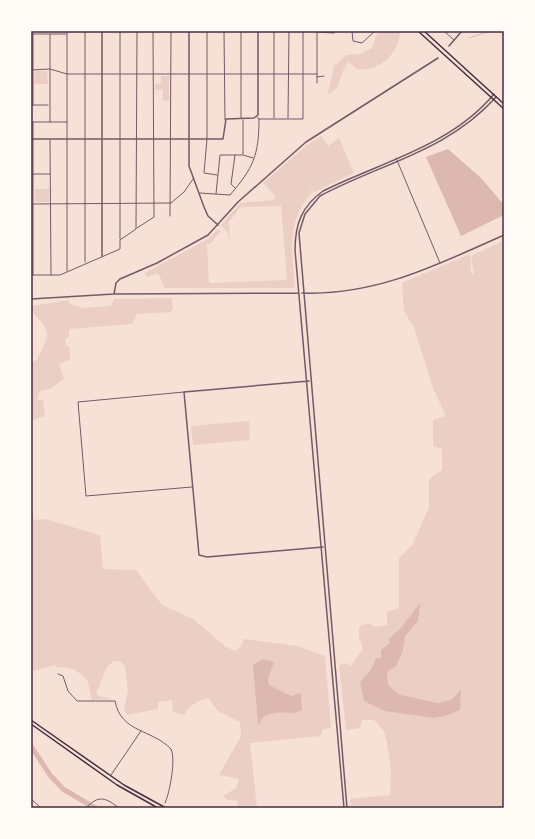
<svg xmlns="http://www.w3.org/2000/svg" width="535" height="839" viewBox="0 0 535 839" font-family="Jost,sans-serif">
	<rect width="100%" height="100%" fill="#f7e1d7"/>
	<path fill="#ebcfc5" d="M 382,31 L 397,31 L 400,33 C 398,54 380,72 357,69 L 349,62 C 339,71 343,87 329,94 L 328,93 L 334,66 L 346,55 L 361,54 L 372,48 L 376,36 Z
		M 35,71 L 47,71 L 48,84 L 34,84 Z
		M 161,76 L 169,76 L 169,100 L 163,101 L 163,90 L 155,90 L 155,84 L 161,83 Z
		M 321,136 L 328,146 L 339,138 L 354,173 L 314,192 L 309,181 L 313,192 C 286,220 292,251 295,286 L 293,288 L 165,288 L 158,273 L 147,277 L 145,273 L 208,239 L 218,229 L 221,231 L 210,244 L 207,244 L 209,283 L 287,280 L 281,206 L 241,207 L 229,222 L 230,245 L 228,233 L 221,225 L 240,203 L 274,200 L 275,196 L 263,183 L 307,145 Z
		M 35,189 L 49,189 L 49,202 L 35,202 Z
		M 504,240 L 504,808 L 351,808 L 350,799 L 390,795 L 391,770 L 387,743 L 384,731 L 374,720 L 362,720 L 360,728 L 346,730 L 339,665 L 348,663 L 350,667 L 363,649 L 359,637 L 359,627 L 367,623 L 375,627 L 387,625 L 387,612 L 399,608 L 399,558 L 412,545 L 429,508 L 429,479 L 442,470 L 442,449 L 433,446 L 433,420 L 446,416 L 433,388 L 414,328 L 404,311 L 402,283 L 470,254 L 471,273 L 474,274 L 471,256 Z
		M 172,298 L 173,309 L 171,312 L 137,314 L 132,324 L 69,329 L 69,337 L 65,339 L 66,346 L 69,346 L 70,360 L 59,364 L 64,379 L 50,389 L 40,391 L 37,400 L 43,400 L 45,416 L 31,421 L 31,362 L 37,360 L 48,336 L 43,324 L 31,311 L 31,306 L 69,300 L 69,303 L 82,308 L 111,306 L 114,299 Z
		M 249,421 L 250,440 L 193,445 L 191,426 Z
		M 31,500 L 34,520 L 45,519 L 100,535 L 103,569 L 136,570 L 162,605 L 193,619 L 225,646 L 235,651 L 240,647 L 244,639 L 297,646 L 325,656 L 331,728 L 323,729 L 320,736 L 250,743 L 257,808 L 238,808 L 237,800 L 227,800 L 223,796 L 236,788 L 239,779 L 219,775 L 241,736 L 240,722 L 219,712 L 208,698 C 197,702 190,704 184,715 L 173,712 L 172,700 L 158,702 L 158,709 L 127,715 L 124,709 L 128,691 L 125,666 L 120,661 L 114,661 L 107,667 L 96,694 L 101,697 L 110,698 L 110,699 L 92,700 L 87,679 C 82,675 76,670 70,668 C 64,666 60,669 54,665 L 34,671 L 31,667 Z"/>
	<path fill="#dcb8b0" d="M 448,149 L 481,178 L 504,205 L 504,215 L 461,236 L 426,157 Z
		M 420,603 L 418,621 L 405,636 L 403,650 L 396,666 L 387,672 L 388,685 L 400,695 L 438,703 L 451,700 L 461,690 L 460,710 L 445,716 L 434,718 L 385,711 L 364,701 L 360,682 C 368,672 372,671 376,658 L 381,658 L 381,650 L 390,643 L 389,639 L 400,629 Z
		M 263,659 L 274,662 L 268,679 L 269,685 L 291,696 L 301,693 L 302,711 C 298,711 293,714 290,713 C 282,712 260,712 260,724 L 258,724 L 253,665 Z"/>
	<g fill="none" stroke-linecap="round" stroke-linejoin="round">
		<path stroke="#dcb8b0" stroke-width="1" d="M 469,38 L 490,31"/>
		<path stroke="#dcb8b0" stroke-width="5" d="M 31,746 L 50,775 L 63,789 L 95,808"/>
		<path stroke="#755966" stroke-width="1" d="M 67,31 L 67,271
			M 85,31 L 85,262
			M 120,31 L 120,239
			M 207,31 L 207,139 L 204,173 L 217,175
			M 224,31 L 225,120
			M 241,31 L 241,118
			M 274,31 L 274,118
			M 352,31 L 353,41 L 362,43 L 375,31
			M 444,31 L 454,40
			M 318,32 L 334,33 L 334,31
			M 31,34 L 66,34
			M 31,70 L 50,69 L 67,74 L 317,74 L 317,31
			M 317,77 L 324,76
			M 317,83 L 317,74
			M 31,105 L 48,105
			M 33,105 L 33,34
			M 257,117 L 259,119 L 303,119 L 303,31
			M 288,118 L 289,31
			M 31,122 L 67,122
			M 50,122 L 50,34
			M 50,140 L 51,275
			M 243,154 L 243,120
			M 235,155 L 231,184 L 235,188
			M 396,158 L 440,263
			M 31,174 L 50,174
			M 200,193 L 230,195 C 253,168 259,156 259,119
			M 216,194 L 220,155 L 243,155 L 253,158
			M 33,204 L 171,203 L 184,192 L 193,179
			M 170,216 L 171,31
			M 137,228 L 154,217 L 153,31
			M 31,275 L 60,275 L 120,249 L 120,240 L 136,229 L 137,31
			M 33,275 L 33,122
			M 184,392 L 78,402 L 86,496 L 192,487
			M 58,674 L 63,676 L 68,691 L 77,701 L 115,701 C 121,733 152,729 171,749 C 176,759 170,792 165,803
			M 111,775 L 141,731
			M 31,799 L 41,808
			M 86,808 C 99,794 106,798 119,808"/>
		<path stroke="#755966" stroke-width="1.5" d="M 189,31 L 189,166 L 204,207 L 208,216 L 218,225
			M 449,46 L 462,31
			M 31,139 L 223,139 L 226,119 L 254,118 L 258,115 L 258,31
			M 102,256 L 102,31
			M 302,293 C 376,296 439,264 504,235
			M 114,294 L 116,283 L 120,279 L 157,263 L 208,235 L 238,202 L 306,142 L 438,58
			M 31,299 L 114,294 L 299,293
			M 309,381 L 184,392 L 199,555 L 207,557 L 323,547
			M 344,808 L 295,250 C 295,224 302,206 323,191 C 381,162 451,146 494,94
			M 347,808 L 299,233 L 305,214 L 320,196 C 382,163 448,151 496,97"/>
		<path stroke="#4a2c40" stroke-width="1.5" d="M 418,31 L 504,109
			M 424,31 L 504,104
			M 31,720 L 124,785 L 166,808
			M 31,724 L 117,785 L 158,808"/>
	</g>
	<rect width="535" height="839" fill="none" stroke="#fffaf5" stroke-width="64"/>
	<rect x="32" y="32" width="471" height="775" fill="none" stroke="#4a2c40" stroke-width="1.5"/>
</svg>
